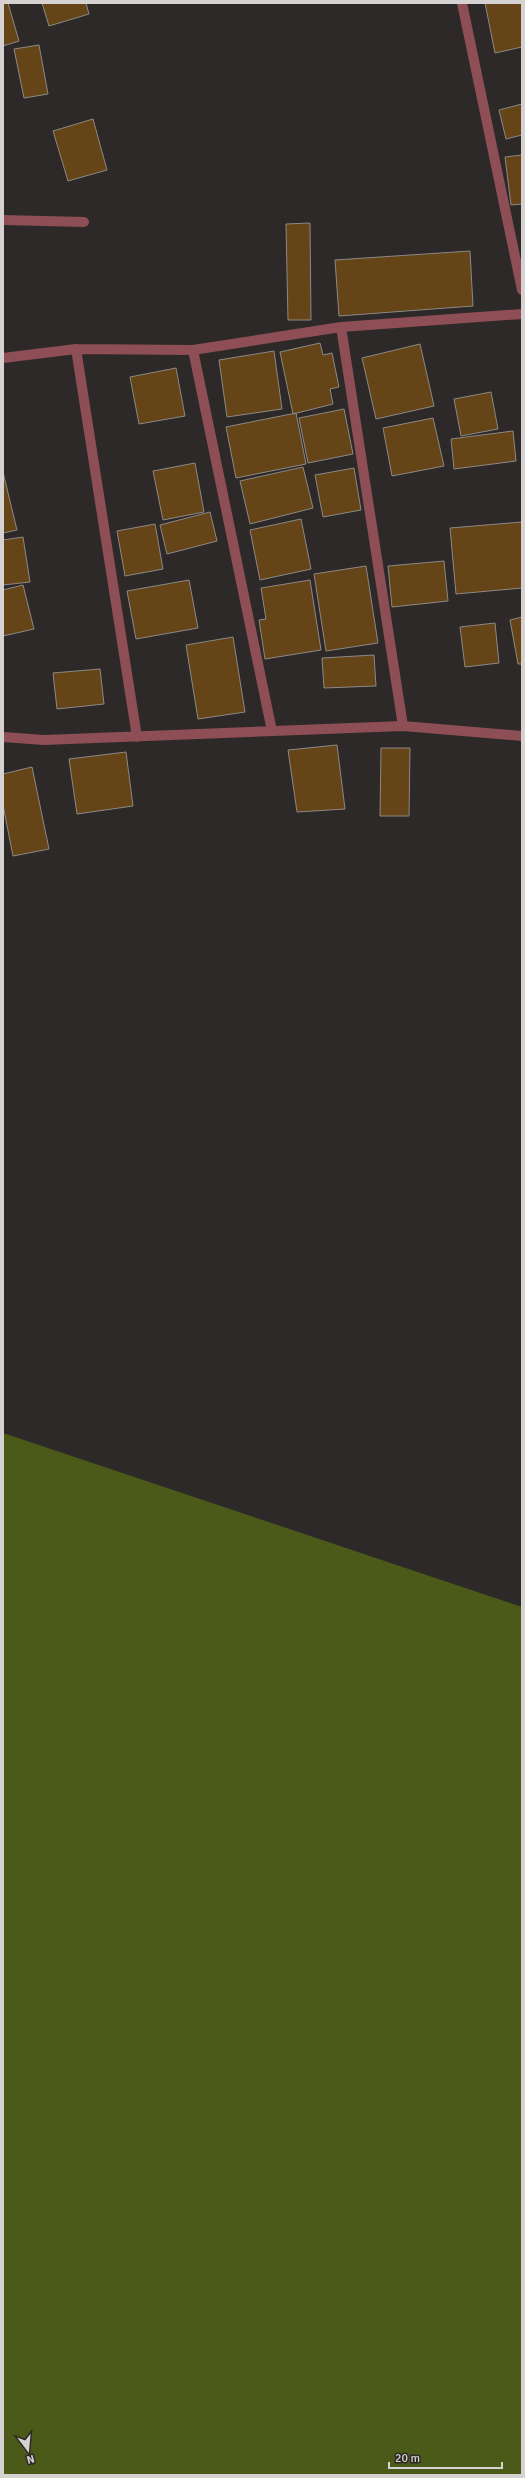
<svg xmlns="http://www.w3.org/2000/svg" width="525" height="2478" viewBox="0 0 525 2478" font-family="Signika,sans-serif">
	<rect width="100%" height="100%" fill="#2d2928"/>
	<path fill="#4c5a19" d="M 3,1433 L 522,1607 L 522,2475 L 3,2475 Z"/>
	<path fill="#654417" stroke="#8c8986" d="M 3,3 L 8,3 L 19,41 L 3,46 Z
		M 42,3 L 86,3 L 89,14 L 49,26 Z
		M 485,3 L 522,3 L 522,47 L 495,53 Z
		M 39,45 L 48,94 L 24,98 L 14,49 Z
		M 522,104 L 522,135 L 506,139 L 499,110 Z
		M 93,119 L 107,170 L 68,181 L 53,131 Z
		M 522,155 L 522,204 L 511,205 L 505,157 Z
		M 310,223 L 311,320 L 288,320 L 286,224 Z
		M 470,251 L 473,306 L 339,316 L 335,260 Z
		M 320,343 L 323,355 L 332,353 L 339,387 L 330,389 L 333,404 L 293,414 L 280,352 Z
		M 420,344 L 434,406 L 376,419 L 362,358 Z
		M 274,351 L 282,409 L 227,417 L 219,360 Z
		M 176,368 L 185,416 L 139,424 L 130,377 Z
		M 491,392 L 498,429 L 461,436 L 454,399 Z
		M 344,409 L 353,454 L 308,463 L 299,418 Z
		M 296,413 L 306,464 L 236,478 L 226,427 Z
		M 433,418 L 444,466 L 392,476 L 383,428 Z
		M 513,431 L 516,461 L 454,469 L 451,439 Z
		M 195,463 L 204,512 L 163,520 L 153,471 Z
		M 303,467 L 313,508 L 250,524 L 240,481 Z
		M 354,468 L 361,510 L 323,517 L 315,475 Z
		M 3,472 L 17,530 L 3,533 Z
		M 210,512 L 217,541 L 167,554 L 160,525 Z
		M 301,519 L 311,569 L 260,580 L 250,530 Z
		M 522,522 L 522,588 L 456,594 L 450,528 Z
		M 155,524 L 163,569 L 125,576 L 117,531 Z
		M 23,537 L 30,582 L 3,585 L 3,540 Z
		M 444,561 L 448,601 L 392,607 L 388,566 Z
		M 366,566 L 378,643 L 326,651 L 314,574 Z
		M 189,580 L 198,628 L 136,639 L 127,591 Z
		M 310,580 L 321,650 L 265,659 L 259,620 L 266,619 L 261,588 Z
		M 23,585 L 34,629 L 3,636 L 3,590 Z
		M 522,617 L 522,664 L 518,664 L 510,620 Z
		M 495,623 L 499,663 L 465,667 L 460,627 Z
		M 233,637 L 245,712 L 198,719 L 186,645 Z
		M 374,655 L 376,686 L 324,688 L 322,658 Z
		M 100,669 L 104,704 L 57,709 L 53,673 Z
		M 337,745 L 345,809 L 297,812 L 288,750 Z
		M 381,748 L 410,748 L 409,816 L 380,816 Z
		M 126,752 L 133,806 L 77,814 L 69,759 Z
		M 32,767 L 49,849 L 13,856 L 3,805 L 3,774 Z"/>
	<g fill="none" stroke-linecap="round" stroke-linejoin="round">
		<path stroke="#8d4f55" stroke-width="10" d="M 462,3 L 522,290
			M 3,220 L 84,222
			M 76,349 L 137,737
			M 193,350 L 272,731
			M 3,358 L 76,349 L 193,350 L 341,327
			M 403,726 L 341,327 L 522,314
			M 3,737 L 44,740 L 403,726 L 522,736"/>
	</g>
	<rect width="525" height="2478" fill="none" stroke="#d5d2d1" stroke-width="8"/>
	<g transform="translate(28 2450) rotate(164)" stroke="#2d2928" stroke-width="3" paint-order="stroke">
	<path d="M0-3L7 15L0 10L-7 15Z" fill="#d5d2d1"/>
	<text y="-6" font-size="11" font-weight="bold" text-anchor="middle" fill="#d5d2d1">N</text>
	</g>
	<path d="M389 2462v6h113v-6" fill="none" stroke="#d5d2d1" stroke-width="2"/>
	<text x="395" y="2462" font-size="12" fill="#d5d2d1" stroke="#2d2928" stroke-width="3" paint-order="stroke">20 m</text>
</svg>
